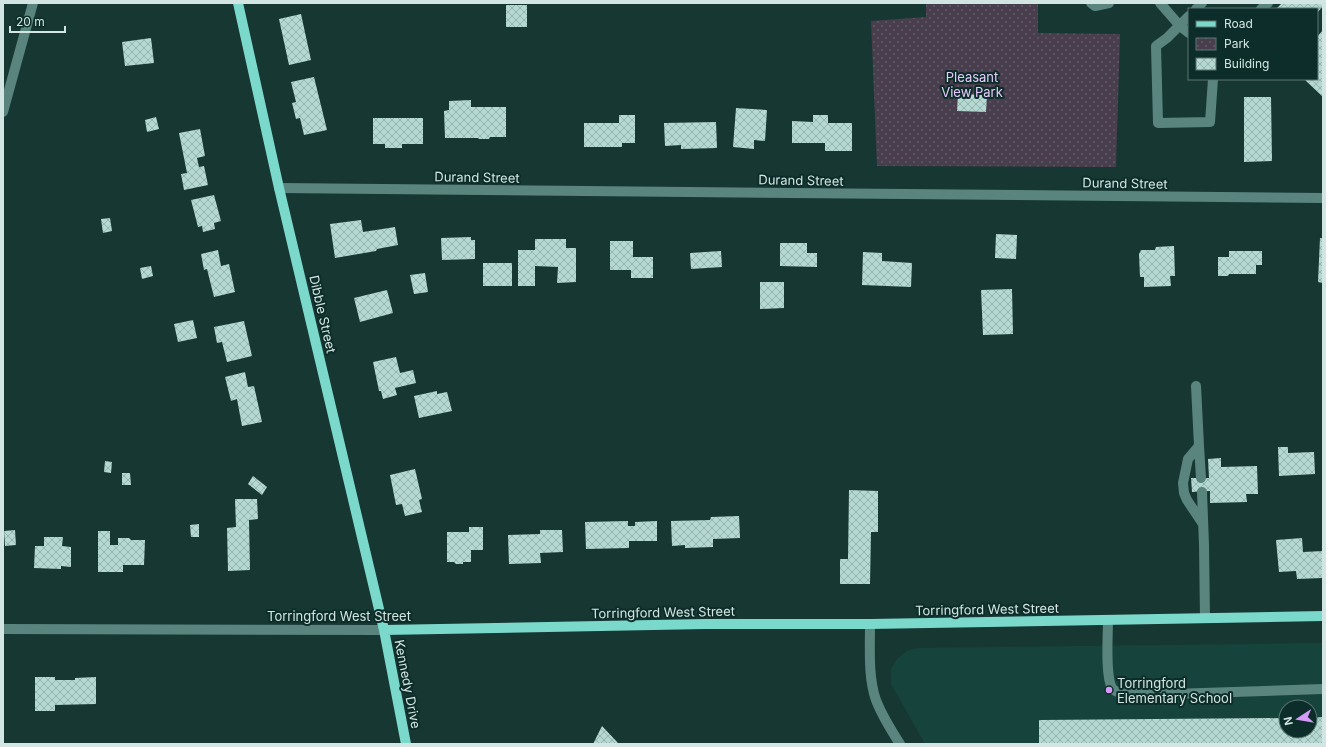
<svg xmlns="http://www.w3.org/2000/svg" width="1326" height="747" viewBox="0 0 1326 747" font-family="Inter,sans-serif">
	<defs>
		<pattern id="park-dots" width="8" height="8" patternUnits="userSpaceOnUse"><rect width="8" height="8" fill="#483e4e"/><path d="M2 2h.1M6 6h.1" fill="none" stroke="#625a67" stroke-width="1.8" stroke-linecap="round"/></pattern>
		<pattern id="building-cross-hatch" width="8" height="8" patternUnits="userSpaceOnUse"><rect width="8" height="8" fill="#b4d8d2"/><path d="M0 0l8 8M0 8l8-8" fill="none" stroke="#97b3ae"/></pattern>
	</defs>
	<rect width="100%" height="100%" fill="#173733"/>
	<path fill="#17433d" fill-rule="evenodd" d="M 1323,643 L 1323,744 L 925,744 L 891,684 L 891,669 L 897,659 L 907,651 L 918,648 ZM 1286,707 L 1310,707 L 1310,731 L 1286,731 Z"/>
	<path fill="url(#park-dots)" d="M 926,3 L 1038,3 L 1038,33 L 1120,34 L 1116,167 L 877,166 L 871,21 L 926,17 Z"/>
	<path fill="url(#building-cross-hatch)" d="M 1282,3 L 1323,3 L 1323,6 L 1317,13 L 1317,9 L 1276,9 Z
		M 506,5 L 527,5 L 527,27 L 506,27 Z
		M 301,14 L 311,60 L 289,65 L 279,19 Z
		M 1323,30 L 1323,97 L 1304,79 L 1317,79 L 1317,37 Z
		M 151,38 L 154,63 L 125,66 L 122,42 Z
		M 314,77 L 327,130 L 304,135 L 300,118 L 296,119 L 292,103 L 296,102 L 291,82 Z
		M 958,94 L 987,95 L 986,112 L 957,111 Z
		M 1244,97 L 1271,97 L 1272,161 L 1244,162 Z
		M 471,100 L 471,107 L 506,107 L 506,137 L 490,137 L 489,139 L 479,139 L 478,138 L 445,138 L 444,111 L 449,110 L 449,101 Z
		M 736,108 L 767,110 L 765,141 L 754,140 L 754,149 L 733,147 Z
		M 619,115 L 635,115 L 635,143 L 622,143 L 622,147 L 584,147 L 584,123 L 619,123 Z
		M 813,115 L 828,115 L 828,123 L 852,123 L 852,151 L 825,151 L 825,143 L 792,143 L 792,121 L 813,122 Z
		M 156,117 L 159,129 L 147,132 L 145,120 Z
		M 373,118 L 423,118 L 423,144 L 402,144 L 402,148 L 385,148 L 385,144 L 373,144 Z
		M 716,122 L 717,148 L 681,149 L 681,145 L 665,146 L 664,123 Z
		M 200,129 L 205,156 L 197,158 L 199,167 L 204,166 L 208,185 L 184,190 L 181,174 L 187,173 L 179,133 Z
		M 214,195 L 221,221 L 214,223 L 215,229 L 203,232 L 202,226 L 198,227 L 191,200 Z
		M 110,218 L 112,231 L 103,233 L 101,219 Z
		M 361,220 L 363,232 L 395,227 L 398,245 L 377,249 L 376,251 L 335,258 L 330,224 Z
		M 996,234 L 1017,235 L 1016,259 L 995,258 Z
		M 471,237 L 471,240 L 475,240 L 475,259 L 442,260 L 441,238 Z
		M 1320,238 L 1323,238 L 1323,283 L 1318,282 Z
		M 535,239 L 566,239 L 566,248 L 576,248 L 576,282 L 557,283 L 558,267 L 535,266 L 535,286 L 518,286 L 518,250 L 535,250 Z
		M 610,241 L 633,241 L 633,257 L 653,257 L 653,278 L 631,278 L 631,270 L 610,270 Z
		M 780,243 L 807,243 L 807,253 L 817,253 L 817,267 L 780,266 Z
		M 1174,246 L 1175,276 L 1170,276 L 1171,286 L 1144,287 L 1144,277 L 1140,277 L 1139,254 L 1141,250 L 1155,250 L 1156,247 Z
		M 218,250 L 221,266 L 229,264 L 235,292 L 214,297 L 207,269 L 204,270 L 201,254 Z
		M 721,251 L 722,267 L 691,269 L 690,253 Z
		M 1229,251 L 1262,251 L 1262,265 L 1256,265 L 1256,274 L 1229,274 L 1228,276 L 1218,276 L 1218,257 L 1229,257 Z
		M 863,252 L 882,253 L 882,261 L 912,263 L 911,287 L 862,285 Z
		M 483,263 L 512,263 L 512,286 L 483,286 Z
		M 151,266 L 153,276 L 142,279 L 140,268 Z
		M 425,273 L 428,292 L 414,294 L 410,275 Z
		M 760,282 L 784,282 L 784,308 L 760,309 Z
		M 1012,289 L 1013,334 L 983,335 L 981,290 Z
		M 387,290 L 393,313 L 360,322 L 354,298 Z
		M 193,320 L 197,338 L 178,342 L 174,324 Z
		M 244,321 L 252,356 L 227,362 L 222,342 L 217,343 L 214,327 Z
		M 396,357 L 400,373 L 413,370 L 416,383 L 395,388 L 397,395 L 383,399 L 381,391 L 379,391 L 373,362 Z
		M 245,372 L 248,387 L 254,386 L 262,422 L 242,426 L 237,399 L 231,401 L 225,377 Z
		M 437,391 L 437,394 L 447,392 L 452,411 L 419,418 L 414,396 Z
		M 1278,447 L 1288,447 L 1288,453 L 1314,452 L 1315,474 L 1279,476 Z
		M 1221,458 L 1221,467 L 1257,466 L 1258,494 L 1246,494 L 1247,502 L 1210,503 L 1210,491 L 1192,492 L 1191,478 L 1209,478 L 1208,459 Z
		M 105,461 L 112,462 L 111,473 L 104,472 Z
		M 415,469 L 422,499 L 419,500 L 422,512 L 405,516 L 402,504 L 396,505 L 390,475 Z
		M 122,473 L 130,473 L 131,485 L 122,485 Z
		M 253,476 L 267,487 L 262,495 L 248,484 Z
		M 849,490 L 878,491 L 878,532 L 871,532 L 870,584 L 840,584 L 840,559 L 848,559 Z
		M 235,499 L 257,499 L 258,519 L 249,520 L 250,570 L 228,571 L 227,528 L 236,527 Z
		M 739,516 L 740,538 L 713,539 L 713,547 L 685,548 L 685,545 L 672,546 L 671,521 L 710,520 L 711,517 Z
		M 628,521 L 628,526 L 635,526 L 635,522 L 657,521 L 657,541 L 629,541 L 629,548 L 586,549 L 585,522 Z
		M 199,524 L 199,537 L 191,537 L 190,525 Z
		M 469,527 L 483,527 L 483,550 L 471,550 L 471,562 L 463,562 L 463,564 L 456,564 L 454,562 L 447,562 L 447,532 L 469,532 Z
		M 15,530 L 16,545 L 5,546 L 4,531 Z
		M 540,530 L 562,530 L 563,552 L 540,553 L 541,563 L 509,564 L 508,535 L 540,534 Z
		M 98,531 L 110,531 L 110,545 L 118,545 L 118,538 L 129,538 L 131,540 L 145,540 L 144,565 L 123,565 L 123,572 L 98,572 Z
		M 44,537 L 63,537 L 62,546 L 71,547 L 71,567 L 61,566 L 61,569 L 34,568 L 35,546 L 44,546 Z
		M 1302,538 L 1303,552 L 1323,551 L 1323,578 L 1297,579 L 1296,571 L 1279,572 L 1276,540 Z
		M 35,677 L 55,677 L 55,680 L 75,680 L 75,678 L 96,677 L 96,704 L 55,705 L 55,711 L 35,711 Z
		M 1323,717 L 1323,744 L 1039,744 L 1039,720 L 1286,718 L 1286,731 L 1310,731 L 1310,718 Z
		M 602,726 L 619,744 L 593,744 Z"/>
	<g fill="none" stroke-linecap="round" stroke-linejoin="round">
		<path stroke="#5a857e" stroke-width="10" d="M 1091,3 L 1095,6 L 1109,3
			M 1160,3 L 1180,26 L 1189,33
			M 1196,9 L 1202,3
			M 1261,9 L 1268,3
			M 1189,16 L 1167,38 L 1156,46 L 1158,123 L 1210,122 L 1213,79
			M 3,112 L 33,3
			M 279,188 L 1323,198
			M 1196,386 L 1199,446
			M 1201,478 L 1199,446 L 1188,459 L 1183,483 L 1184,493 L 1187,500 L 1203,524
			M 1202,492 L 1204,545 L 1205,618
			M 1108,620 C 1108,635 1105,676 1112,688 C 1114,691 1117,692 1120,693 L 1172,694 L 1323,689
			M 870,624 C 870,647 868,678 876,700 C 882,716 891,730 900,744
			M 3,629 L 384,630"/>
		<path stroke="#7bd9cc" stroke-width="10" d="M 238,3 L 279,188 L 384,630 L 406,744
			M 384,630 L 706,624 L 870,624 L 1323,616"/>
	</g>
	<circle fill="#d69bfa" stroke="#0c2d29" stroke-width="1.5" cx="1109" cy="690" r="4"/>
	<g text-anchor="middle" stroke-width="4" stroke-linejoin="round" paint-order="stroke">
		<g font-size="13" fill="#e8c9fd" stroke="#0c2d29">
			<text x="972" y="82">Pleasant<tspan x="972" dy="15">View Park</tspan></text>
		</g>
		<g font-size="13" fill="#d3e5e2" stroke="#0c2d29">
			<text transform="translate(477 177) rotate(1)" y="5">Durand Street</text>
			<text transform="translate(801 180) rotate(1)" y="5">Durand Street</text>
			<text transform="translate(1125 183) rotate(1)" y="5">Durand Street</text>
			<text transform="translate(323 314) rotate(77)" y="5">Dibble Street</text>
			<text transform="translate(987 609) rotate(-1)" y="5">Torringford West Street</text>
			<text transform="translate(663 612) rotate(-1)" y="5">Torringford West Street</text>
			<text x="339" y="621">Torringford West Street</text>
			<text transform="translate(408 684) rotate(79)" y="5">Kennedy Drive</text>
		</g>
		<g font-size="13" fill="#d3e5e2" stroke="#0c2d29" text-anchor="start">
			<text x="1117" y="688">Torringford<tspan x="1117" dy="15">Elementary School</tspan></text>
		</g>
	</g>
	<rect width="1326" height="747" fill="none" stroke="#d3e5e2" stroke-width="8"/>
	<rect x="1188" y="8" width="130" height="72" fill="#0c2d29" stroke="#5c7773"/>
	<rect x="1196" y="21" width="20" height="6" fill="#7bd9cc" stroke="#5c7773"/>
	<text x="1224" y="28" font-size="12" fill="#d3e5e2">Road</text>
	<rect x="1196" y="38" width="20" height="12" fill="url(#park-dots)" stroke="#5c7773"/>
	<text x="1224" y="48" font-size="12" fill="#d3e5e2">Park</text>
	<rect x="1196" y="58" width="20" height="12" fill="url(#building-cross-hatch)" stroke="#5c7773"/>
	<text x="1224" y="68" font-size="12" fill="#d3e5e2">Building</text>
	<g transform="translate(1298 719) rotate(258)"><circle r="19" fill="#0c2d29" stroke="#5c7773"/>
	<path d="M0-3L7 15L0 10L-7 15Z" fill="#d69bfa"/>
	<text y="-6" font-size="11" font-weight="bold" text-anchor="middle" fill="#d3e5e2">N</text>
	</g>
	<path d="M10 26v6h55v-6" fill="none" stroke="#d3e5e2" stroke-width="2"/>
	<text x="16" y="26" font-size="12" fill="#d3e5e2" stroke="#0c2d29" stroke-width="3" paint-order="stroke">20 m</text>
</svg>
